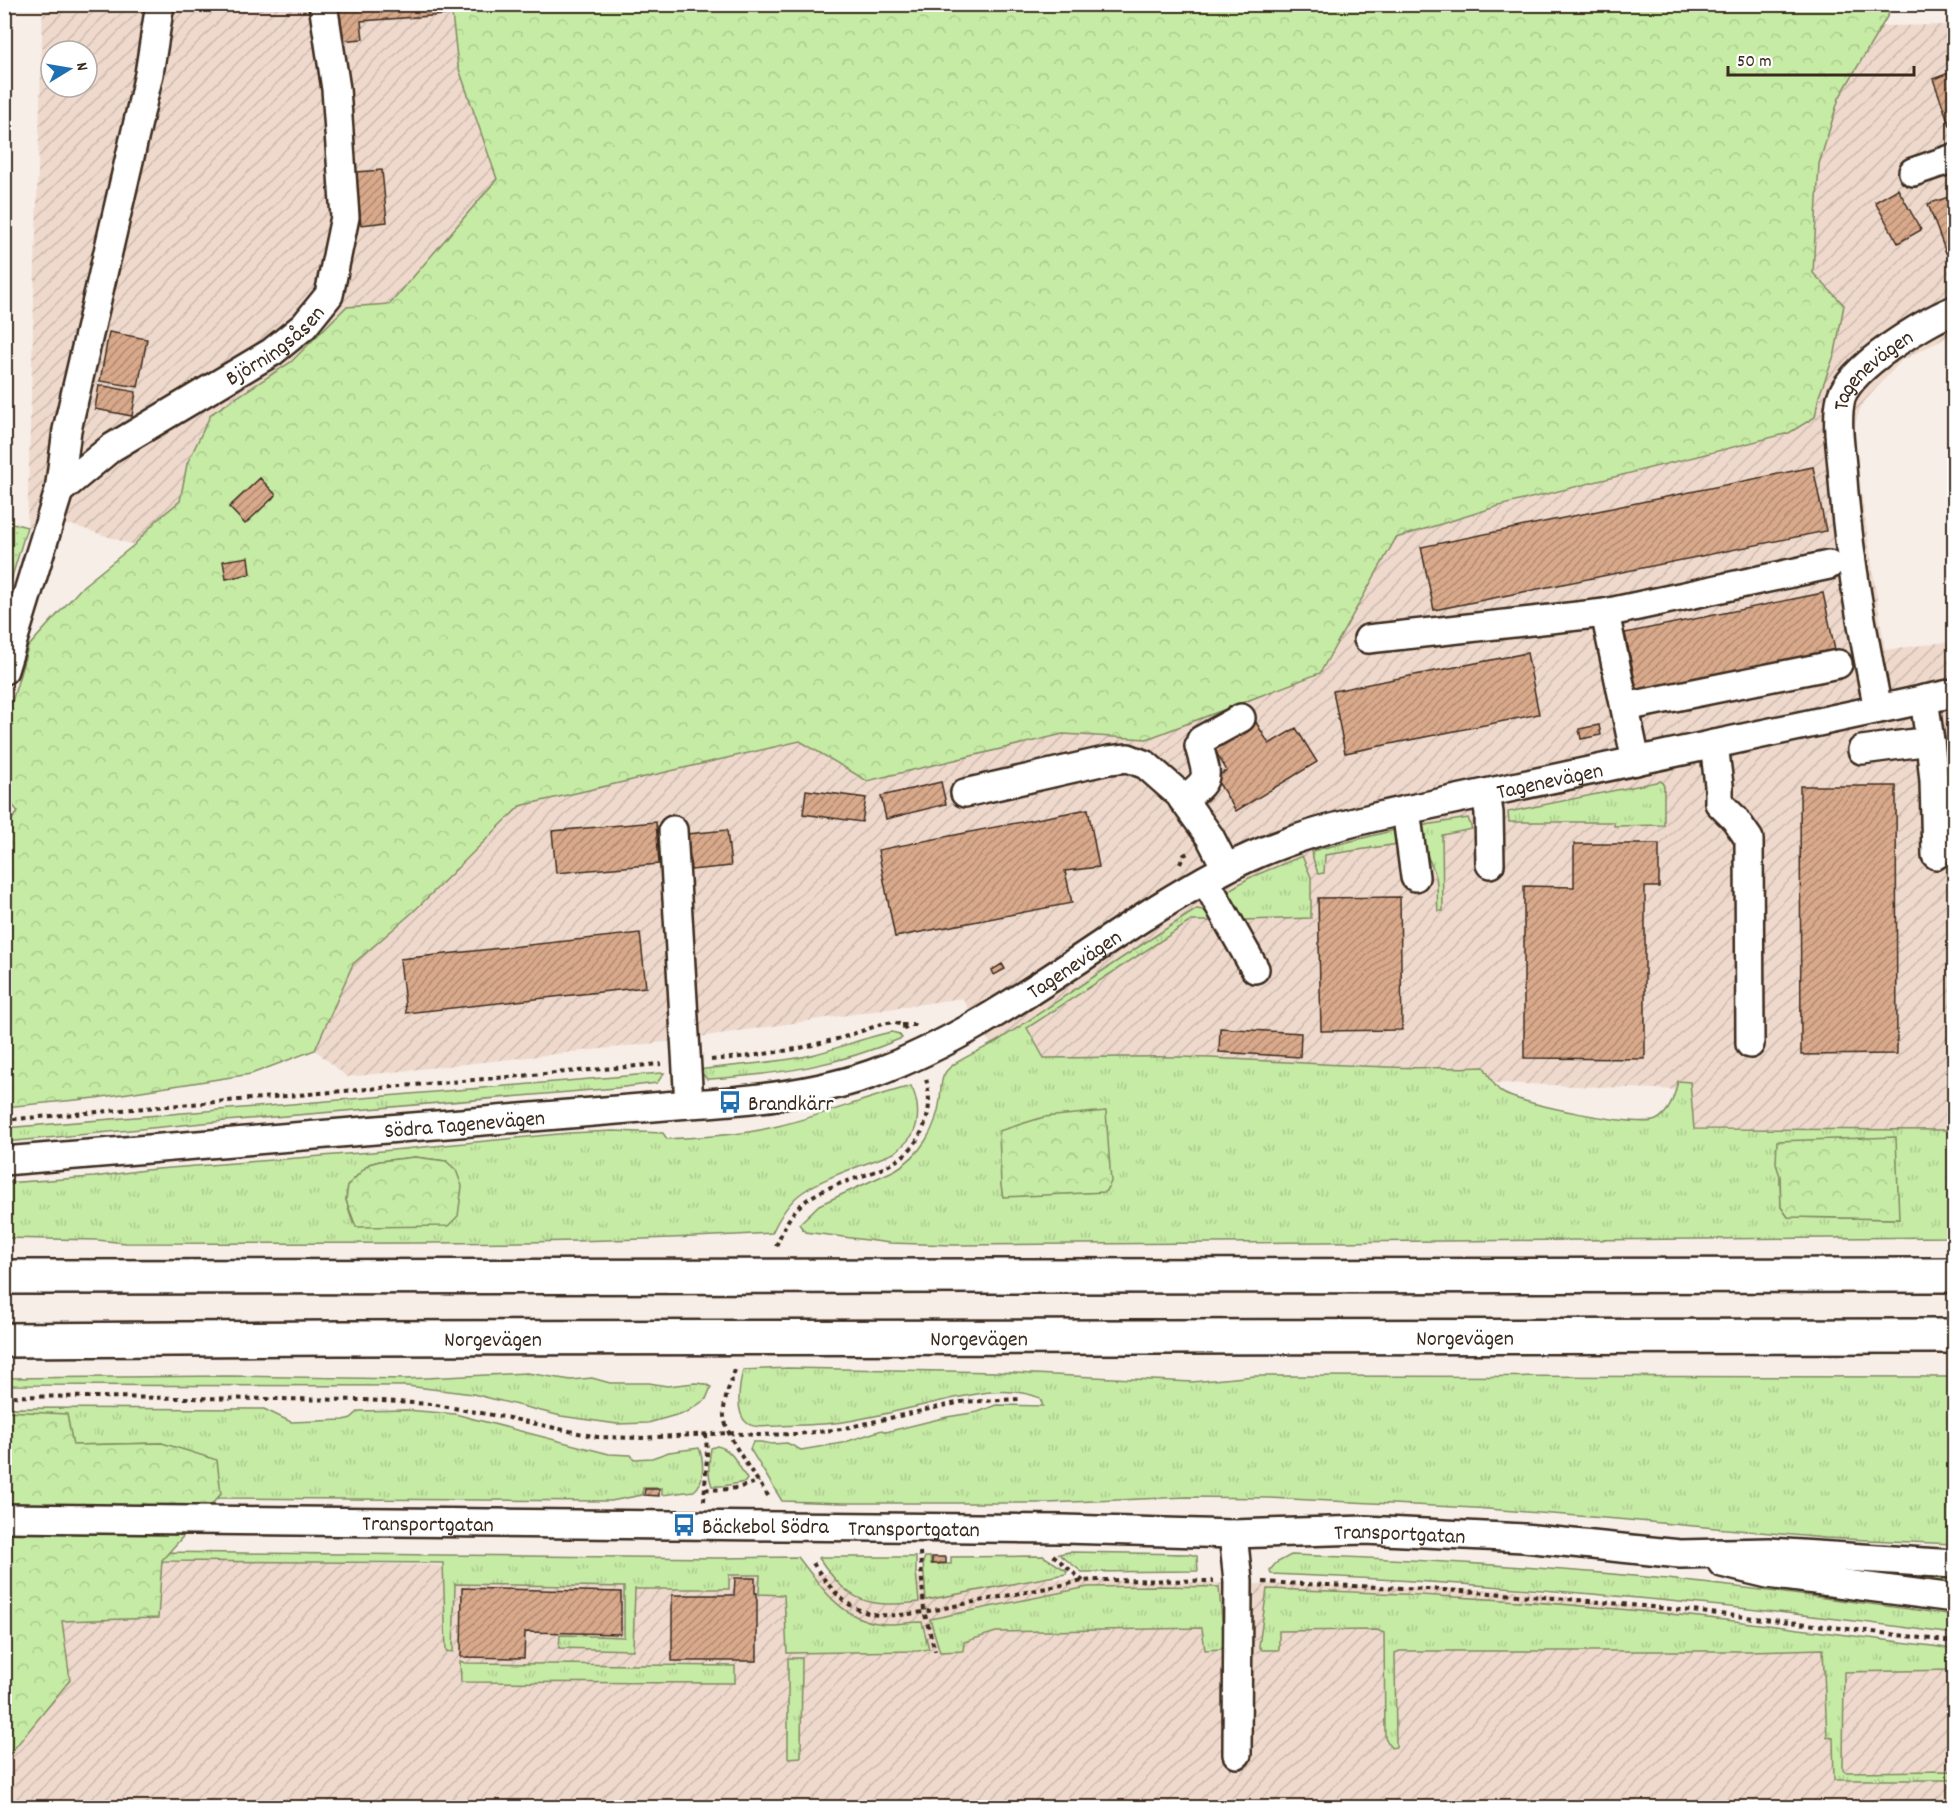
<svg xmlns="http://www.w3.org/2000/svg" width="1959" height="1812" viewBox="0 0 1959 1812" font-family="Dekko,sans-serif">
	<defs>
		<pattern id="industrial-furrows" width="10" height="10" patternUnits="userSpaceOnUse" patternTransform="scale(1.5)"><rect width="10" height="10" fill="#eed9cc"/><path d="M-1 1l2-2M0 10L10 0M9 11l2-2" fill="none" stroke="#cdbaaf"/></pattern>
		<pattern id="grass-tufts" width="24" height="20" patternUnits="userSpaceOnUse" patternTransform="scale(1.5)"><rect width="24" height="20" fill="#c6eba5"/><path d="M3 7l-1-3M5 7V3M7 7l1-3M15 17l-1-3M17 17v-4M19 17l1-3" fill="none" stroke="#abca8e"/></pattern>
		<pattern id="forest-crowns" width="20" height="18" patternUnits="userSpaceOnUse" patternTransform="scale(1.5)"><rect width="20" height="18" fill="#c6eba5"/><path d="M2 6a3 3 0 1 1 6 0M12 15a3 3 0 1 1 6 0" fill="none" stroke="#abca8e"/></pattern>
		<pattern id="park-dots" width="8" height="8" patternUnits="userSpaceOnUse" patternTransform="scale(1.5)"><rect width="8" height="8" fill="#c6eba5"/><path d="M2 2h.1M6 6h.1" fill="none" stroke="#abca8e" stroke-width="1.8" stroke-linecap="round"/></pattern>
		<pattern id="building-hatch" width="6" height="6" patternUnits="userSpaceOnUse" patternTransform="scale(1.5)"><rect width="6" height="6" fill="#d9a98b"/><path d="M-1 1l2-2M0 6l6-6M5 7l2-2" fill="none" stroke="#b18a71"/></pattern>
	</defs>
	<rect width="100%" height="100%" fill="#f7eee8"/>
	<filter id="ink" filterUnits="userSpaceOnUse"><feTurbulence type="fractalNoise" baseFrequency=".0167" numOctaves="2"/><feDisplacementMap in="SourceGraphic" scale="12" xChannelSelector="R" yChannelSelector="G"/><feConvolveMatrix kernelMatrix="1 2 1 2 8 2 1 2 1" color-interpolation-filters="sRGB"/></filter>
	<g filter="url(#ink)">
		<path fill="url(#industrial-furrows)" fill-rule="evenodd" d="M 43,5 L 451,5 L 458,66 L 497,179 L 390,304 L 346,308 L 291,362 L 211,414 L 187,464 L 180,501 L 157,520 L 134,545 L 72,525 L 27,527 ZM 51,51 L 87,51 L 87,87 L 51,87 Z
			M 1954,23 L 1954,334 L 1902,360 L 1862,404 L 1852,433 L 1885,650 L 1954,641 L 1954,1141 L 1680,1134 L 1681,1090 L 1003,1064 L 962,998 L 665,1042 L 347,1077 L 315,1050 L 353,964 L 413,912 L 520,806 L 800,741 L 867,781 L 1063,734 L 1147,739 L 1320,673 L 1396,538 L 1499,507 L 1815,417 L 1819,396 L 1813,273 L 1819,164 L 1839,98 L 1882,26 L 1947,25 Z
			M 162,1559 L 1521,1590 L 1954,1652 L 1954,1807 L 5,1808 L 5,1760 L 70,1680 L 61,1621 L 158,1618 Z"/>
		<path fill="url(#grass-tufts)" stroke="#808a62" stroke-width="1.5" fill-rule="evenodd" d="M 1661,781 L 1664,786 L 1664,825 L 1614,826 L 1614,822 L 1509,822 L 1508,812 Z
			M 1468,818 L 1472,829 L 1442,835 L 1443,911 L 1438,911 C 1437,900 1438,888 1436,877 C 1432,860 1416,843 1420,826 Z
			M 1395,830 L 1398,831 L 1398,844 L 1325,855 L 1324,873 L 1318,874 L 1313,858 L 1312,851 Z
			M 1302,856 L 1311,877 L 1311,918 L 1243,920 L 1231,898 L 1229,890 L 1249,878 Z
			M 1197,909 L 1203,910 L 1213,919 L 1212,921 L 1191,921 L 1027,1028 L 1044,1058 C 1090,1058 1136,1056 1182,1057 C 1283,1060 1383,1071 1484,1067 C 1489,1075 1494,1088 1503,1093 C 1521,1104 1639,1128 1656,1120 C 1671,1112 1674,1096 1678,1081 L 1690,1082 L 1694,1129 L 1954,1130 L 1954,1237 L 953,1245 L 890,1243 L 805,1232 L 799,1224 L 819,1205 L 895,1170 C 921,1155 936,1129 940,1100 C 941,1092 940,1080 945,1073 C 952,1061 985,1049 999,1040 C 1065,997 1130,951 1197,909 ZM 1780,1176 L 1899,1219 L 1788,1217 L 1781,1207 Z
			M 892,1032 L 899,1034 L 902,1038 C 837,1066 780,1074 710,1079 L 707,1079 L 699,1070 C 736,1064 774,1064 811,1055 C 838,1049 864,1037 892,1032 Z
			M 661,1073 L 664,1073 L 657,1083 L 616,1088 L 214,1122 L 5,1142 L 5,1128 Z
			M 911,1086 C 918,1099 921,1121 912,1135 C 908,1142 901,1147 894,1153 C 867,1164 826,1176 803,1192 C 788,1202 779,1218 772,1233 C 557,1246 341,1243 126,1243 L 97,1240 L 5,1238 L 4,1183 L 94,1177 L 145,1170 L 372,1152 L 569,1133 L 614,1131 L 663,1133 L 667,1139 C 704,1137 742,1135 778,1126 C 823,1115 866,1098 911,1086 ZM 415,1157 L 446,1161 L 353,1223 L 346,1200 L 348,1185 L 369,1164 L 380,1161 Z
			M 788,1368 L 996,1372 L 1192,1382 L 1255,1376 L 1954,1377 L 1954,1544 L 1825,1538 L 1617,1519 L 1475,1508 L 1269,1498 L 1187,1497 L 1048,1503 L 843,1503 L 782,1501 L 750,1449 L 753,1442 L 761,1442 L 772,1444 L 787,1443 L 801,1450 L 842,1443 L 882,1430 L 886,1432 L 947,1417 L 978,1412 L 996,1405 L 1043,1406 L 1040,1398 C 1008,1385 974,1394 941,1401 C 909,1408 876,1417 843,1422 C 822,1425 800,1425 779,1426 C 770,1426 754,1429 747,1423 C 734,1413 740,1383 743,1370 Z
			M 527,1373 L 571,1380 L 592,1378 L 610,1383 L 649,1383 L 667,1386 L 695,1383 L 705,1384 L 711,1387 L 706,1399 L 687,1412 L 648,1423 L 617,1424 L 561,1416 L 473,1394 L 407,1386 L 4,1385 L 5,1378 L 229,1376 L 405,1379 Z
			M 4,1408 L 264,1409 L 291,1422 L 344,1420 L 351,1418 L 359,1411 L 406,1410 L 455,1414 L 609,1454 L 631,1455 L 634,1459 L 652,1458 L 669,1452 L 699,1448 C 704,1460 705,1483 694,1491 L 662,1495 L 662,1488 L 643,1488 L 642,1495 L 611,1501 L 217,1498 L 221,1494 L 162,1443 L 73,1445 L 5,1411 Z
			M 717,1446 C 733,1449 739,1467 747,1479 L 745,1482 L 723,1486 L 712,1486 C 707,1474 709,1461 711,1448 Z
			M 155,1552 L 721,1558 L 798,1557 C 824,1590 843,1623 889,1624 C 900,1624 911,1622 922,1622 L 929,1649 L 918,1651 L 787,1653 L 784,1595 L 759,1594 L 760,1575 L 729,1575 L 729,1589 L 635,1589 L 633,1650 L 559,1648 L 560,1635 L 624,1637 L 624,1587 L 455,1584 L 453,1652 L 446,1651 L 443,1563 L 162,1561 Z
			M 1069,1552 L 1189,1554 L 1197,1556 L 1198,1571 L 1082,1572 L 1059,1554 Z
			M 1291,1555 C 1417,1559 1542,1567 1667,1579 C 1763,1589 1859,1603 1954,1615 L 1954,1634 C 1728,1603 1500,1583 1271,1574 L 1270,1570 L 1276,1563 Z
			M 1043,1556 L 1067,1571 L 1066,1574 L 926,1600 L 923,1562 L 925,1557 L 930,1557 L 931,1564 L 951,1564 L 951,1557 Z
			M 821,1557 L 916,1557 L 916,1572 L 919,1602 C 868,1608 849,1603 819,1558 Z
			M 1930,1574 L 1954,1575 L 1954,1584 L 1931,1581 L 1929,1579 Z
			M 1155,1586 L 1219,1587 L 1224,1644 L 1221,1649 L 1205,1650 L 1202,1628 L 996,1632 L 964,1642 L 963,1651 L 940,1652 L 930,1619 L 1088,1587 Z
			M 1267,1589 C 1380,1592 1494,1598 1607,1608 C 1723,1618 1839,1634 1954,1649 L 1954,1670 L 1844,1672 L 1843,1770 L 1845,1772 L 1954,1771 L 1954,1780 L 1834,1780 L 1833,1738 L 1827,1737 L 1823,1649 L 1750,1651 L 1400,1651 L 1395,1653 L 1396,1747 L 1391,1748 L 1385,1737 L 1384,1633 L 1377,1630 L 1279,1631 L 1279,1650 L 1262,1650 L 1259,1646 Z
			M 788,1658 L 802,1658 L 801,1757 L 788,1758 Z
			M 460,1661 L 465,1663 L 735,1666 L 735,1683 L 461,1682 Z"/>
		<path fill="url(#forest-crowns)" stroke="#808a62" stroke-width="1.5" d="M 451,5 L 1894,5 L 1839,98 L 1819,164 L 1813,273 L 1844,305 L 1835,353 L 1819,396 L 1815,417 L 1789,433 L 1499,506 L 1396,538 L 1320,673 L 1147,739 L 1063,734 L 867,781 L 800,741 L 520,806 L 413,912 L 353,964 L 315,1050 L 251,1074 L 96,1098 L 5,1107 L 4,829 L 18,812 L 5,795 L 4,729 L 28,647 L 83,586 L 134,545 L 157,520 L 180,501 L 187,464 L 211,414 L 291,362 L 346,307 L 390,304 L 497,179 L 458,66 Z
			M 1106,1111 L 1111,1182 L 1105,1192 L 1003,1197 L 1001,1186 L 999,1131 L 1044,1117 Z
			M 1896,1137 L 1899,1219 L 1788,1217 L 1781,1207 L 1780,1176 L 1776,1164 L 1777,1141 Z
			M 415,1157 L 446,1161 L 456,1170 L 462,1186 L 458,1216 L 448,1226 L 356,1227 L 346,1200 L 348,1185 L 369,1164 L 380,1161 Z
			M 5,1411 L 67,1414 L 73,1445 L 162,1443 L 217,1460 L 221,1494 L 162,1560 L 158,1618 L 62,1621 L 70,1680 L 5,1760 Z"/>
		<path fill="url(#park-dots)" stroke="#808a62" stroke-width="1.5" d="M 5,521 L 27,527 L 5,600 Z"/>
		<path fill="url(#building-hatch)" stroke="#3b2a1e" stroke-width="1.5" d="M 336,4 L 444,4 L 445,15 L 361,21 L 363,39 L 339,41 Z
			M 1954,71 L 1954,125 L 1950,126 L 1933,79 Z
			M 382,170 L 387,222 L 361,225 L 356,172 Z
			M 1898,189 L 1921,230 L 1898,243 L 1875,202 Z
			M 1954,195 L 1954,250 L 1946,253 L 1928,204 Z
			M 109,332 L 147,339 L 138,387 L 100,381 Z
			M 99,385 L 136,392 L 132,416 L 95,409 Z
			M 1813,467 L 1826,531 L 1434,610 L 1421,547 Z
			M 260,478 L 276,495 L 245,524 L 229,507 Z
			M 4,551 L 10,552 L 5,565 L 4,565 Z
			M 248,557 L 250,574 L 226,579 L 223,561 Z
			M 1823,593 L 1836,655 L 1638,696 L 1625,633 Z
			M 1527,653 L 1539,714 L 1345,753 L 1333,691 Z
			M 1254,719 L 1269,744 L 1296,728 L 1317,762 L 1236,811 L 1215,777 L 1227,771 L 1212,745 Z
			M 1599,725 L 1601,735 L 1581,739 L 1579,729 Z
			M 941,782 L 946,804 L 886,819 L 881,796 Z
			M 1800,786 L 1896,786 L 1897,1054 L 1801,1055 Z
			M 1951,789 L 1954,789 L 1954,853 L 1952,853 Z
			M 806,790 L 866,798 L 862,822 L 803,814 Z
			M 1088,809 L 1099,867 L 1065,871 L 1072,903 L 895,937 L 878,850 Z
			M 656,822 L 659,864 L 556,873 L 552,831 Z
			M 727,830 L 731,866 L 691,870 L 687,834 Z
			M 1574,844 L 1659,844 L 1659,887 L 1645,887 L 1645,1059 L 1524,1058 L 1524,886 L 1574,887 Z
			M 1400,897 L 1402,1030 L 1321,1031 L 1318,898 Z
			M 640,933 L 646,987 L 406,1013 L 400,959 Z
			M 1002,964 L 1005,969 L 994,975 L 992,970 Z
			M 1220,1028 L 1301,1033 L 1300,1057 L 1219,1052 Z
			M 645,1489 L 659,1489 L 659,1496 L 644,1495 Z
			M 932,1557 L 946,1557 L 946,1563 L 932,1564 Z
			M 735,1578 L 755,1578 L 755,1593 L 757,1593 L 757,1661 L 672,1661 L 672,1595 L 734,1595 Z
			M 462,1588 L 621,1592 L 621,1634 L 525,1632 L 524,1658 L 461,1657 Z"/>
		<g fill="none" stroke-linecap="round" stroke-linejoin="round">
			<g stroke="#3b2a1e" stroke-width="32">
				<g id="minor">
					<path d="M 1913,172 L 1954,158"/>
					<path id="s1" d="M 59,491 L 111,448 L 272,352 L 304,326 L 329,295 L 345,217 L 336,89 L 323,4"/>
					<path d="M 1605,613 L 1636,761"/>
					<path d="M 1368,639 L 1605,613 L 1829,565"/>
					<path d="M 4,670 L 59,491 L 67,430 L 149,74 L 160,4"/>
					<path d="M 1625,707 L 1838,664"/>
					<path id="s2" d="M 1878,709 C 1862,629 1847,548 1842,466 C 1840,444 1836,419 1841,398 C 1850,367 1925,322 1954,310"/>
					<path d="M 1930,741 L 1934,781 L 1936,855"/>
					<path d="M 1714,744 L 1719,785 L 1719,803 L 1735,819 L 1749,839 L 1750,1044"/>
					<path d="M 1862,750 L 1930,741 L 1924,699"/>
					<path d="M 965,793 L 1109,760 L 1128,758 L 1146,765 L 1179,794 L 1210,837 L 1226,868"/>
					<path d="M 1486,793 L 1489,813 L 1490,864"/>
					<path d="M 1183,800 C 1211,778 1208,779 1199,746 L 1201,740 L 1241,718"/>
					<path d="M 1406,810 L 1415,877"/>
					<path d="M 673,830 L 689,1104"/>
					<path d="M 1205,880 L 1255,969"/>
					<path id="s3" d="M 4,1161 L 689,1104 C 750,1101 814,1094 872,1074 C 1002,1027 1104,932 1225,869 C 1282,839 1343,824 1406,810 L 1954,693"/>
					<path id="s4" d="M 4,1518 L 1064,1529 L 1233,1534 L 1365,1530 L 1524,1538 L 1680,1554 L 1769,1552 L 1954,1564"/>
					<path d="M 1233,1534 L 1238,1581 L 1237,1754"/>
					<path d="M 1722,1563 L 1768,1574 L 1954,1598"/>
				</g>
			</g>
			<g stroke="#3b2a1e" stroke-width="38">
				<g id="highway">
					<path d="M 4,1277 L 1954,1275"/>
					<path id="s5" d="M 4,1340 L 340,1338 L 1954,1336"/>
				</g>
			</g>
			<path stroke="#3b2a1e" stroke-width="4" stroke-dasharray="4.5 4.5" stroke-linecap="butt" d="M 1180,864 L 1184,855 L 1190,852
				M 902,1025 L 917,1025
				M 711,1060 L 751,1056 L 796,1049 L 841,1038 L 882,1024 L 893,1022 L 902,1025 L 908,1032
				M 4,1120 L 661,1064
				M 776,1246 C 783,1230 789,1214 803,1203 C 839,1173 900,1180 922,1131 C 931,1112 930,1098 926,1078
				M 735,1370 C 730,1384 723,1401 724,1416 C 726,1438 756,1478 769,1497
				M 4,1396 L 364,1400 L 431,1404 L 509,1418 L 597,1437 L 641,1438 L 729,1433 L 757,1435 L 796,1434 L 841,1429 L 961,1402 L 1021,1399
				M 705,1489 C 724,1491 741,1488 759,1481
				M 704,1501 L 707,1456 L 706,1434
				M 920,1552 L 924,1611 L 935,1651
				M 1053,1555 L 1083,1581
				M 813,1563 C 826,1583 841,1604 865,1612 C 892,1622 946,1607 974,1602 C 1011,1595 1047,1588 1083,1581 L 1099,1580 L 1214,1581
				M 1263,1582 C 1334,1586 1405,1587 1476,1592 C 1636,1603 1795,1622 1954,1642"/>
			<use href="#minor" stroke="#fff" stroke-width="27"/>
			<use href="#highway" stroke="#fff" stroke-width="33"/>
		</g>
	</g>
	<defs>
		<g id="bus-bare" transform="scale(1.8)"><path d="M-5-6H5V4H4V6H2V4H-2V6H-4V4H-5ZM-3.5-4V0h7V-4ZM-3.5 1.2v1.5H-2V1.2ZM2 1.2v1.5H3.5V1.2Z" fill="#1f6fb2" stroke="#fff" stroke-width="2.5" paint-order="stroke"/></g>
	</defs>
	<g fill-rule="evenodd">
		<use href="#bus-bare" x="730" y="1102"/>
		<use href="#bus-bare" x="684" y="1525"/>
	</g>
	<g text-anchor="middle" stroke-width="5" stroke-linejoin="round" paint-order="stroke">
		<g font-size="22" fill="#3b2a1e" stroke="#fff">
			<text dy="8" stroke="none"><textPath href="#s1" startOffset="261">Björningsåsen</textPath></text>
			<text dy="8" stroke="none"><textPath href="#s2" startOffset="356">Tagenevägen</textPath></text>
			<text dy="8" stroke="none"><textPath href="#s3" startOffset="1620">Tagenevägen</textPath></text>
			<text dy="8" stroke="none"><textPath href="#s3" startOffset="1104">Tagenevägen</textPath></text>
			<text dy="8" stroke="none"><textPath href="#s3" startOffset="462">Södra Tagenevägen</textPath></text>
			<text dy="8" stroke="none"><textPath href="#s5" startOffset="489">Norgevägen</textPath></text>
			<text dy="8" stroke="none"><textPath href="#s5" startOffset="975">Norgevägen</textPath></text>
			<text dy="8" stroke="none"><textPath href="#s5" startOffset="1461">Norgevägen</textPath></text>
			<text dy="8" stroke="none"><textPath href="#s4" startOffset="424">Transportgatan</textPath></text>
			<text dy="8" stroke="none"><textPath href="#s4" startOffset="910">Transportgatan</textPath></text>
			<text dy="8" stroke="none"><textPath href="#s4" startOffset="1396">Transportgatan</textPath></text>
		</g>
		<g font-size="22" fill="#3b2a1e" stroke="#fff" text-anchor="start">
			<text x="748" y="1110">Brandkärr</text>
			<text x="702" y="1533">Bäckebol Södra</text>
		</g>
	</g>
	<rect width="1959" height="1812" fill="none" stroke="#fff" stroke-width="24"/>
	<rect x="12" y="12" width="1935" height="1788" fill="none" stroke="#3b2a1e" stroke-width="2" filter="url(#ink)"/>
	<g transform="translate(69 69) rotate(79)"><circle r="28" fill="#ffffff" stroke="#b1aaa5" stroke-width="1.5"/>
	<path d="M0-4.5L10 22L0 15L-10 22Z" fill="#1f6fb2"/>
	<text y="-9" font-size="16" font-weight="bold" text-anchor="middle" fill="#3b2a1e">N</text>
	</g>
	<path d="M1728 66v9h186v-9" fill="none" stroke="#3b2a1e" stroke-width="3"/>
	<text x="1737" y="66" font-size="18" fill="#3b2a1e" stroke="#ffffff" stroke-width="4.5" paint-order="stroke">50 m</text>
</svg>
